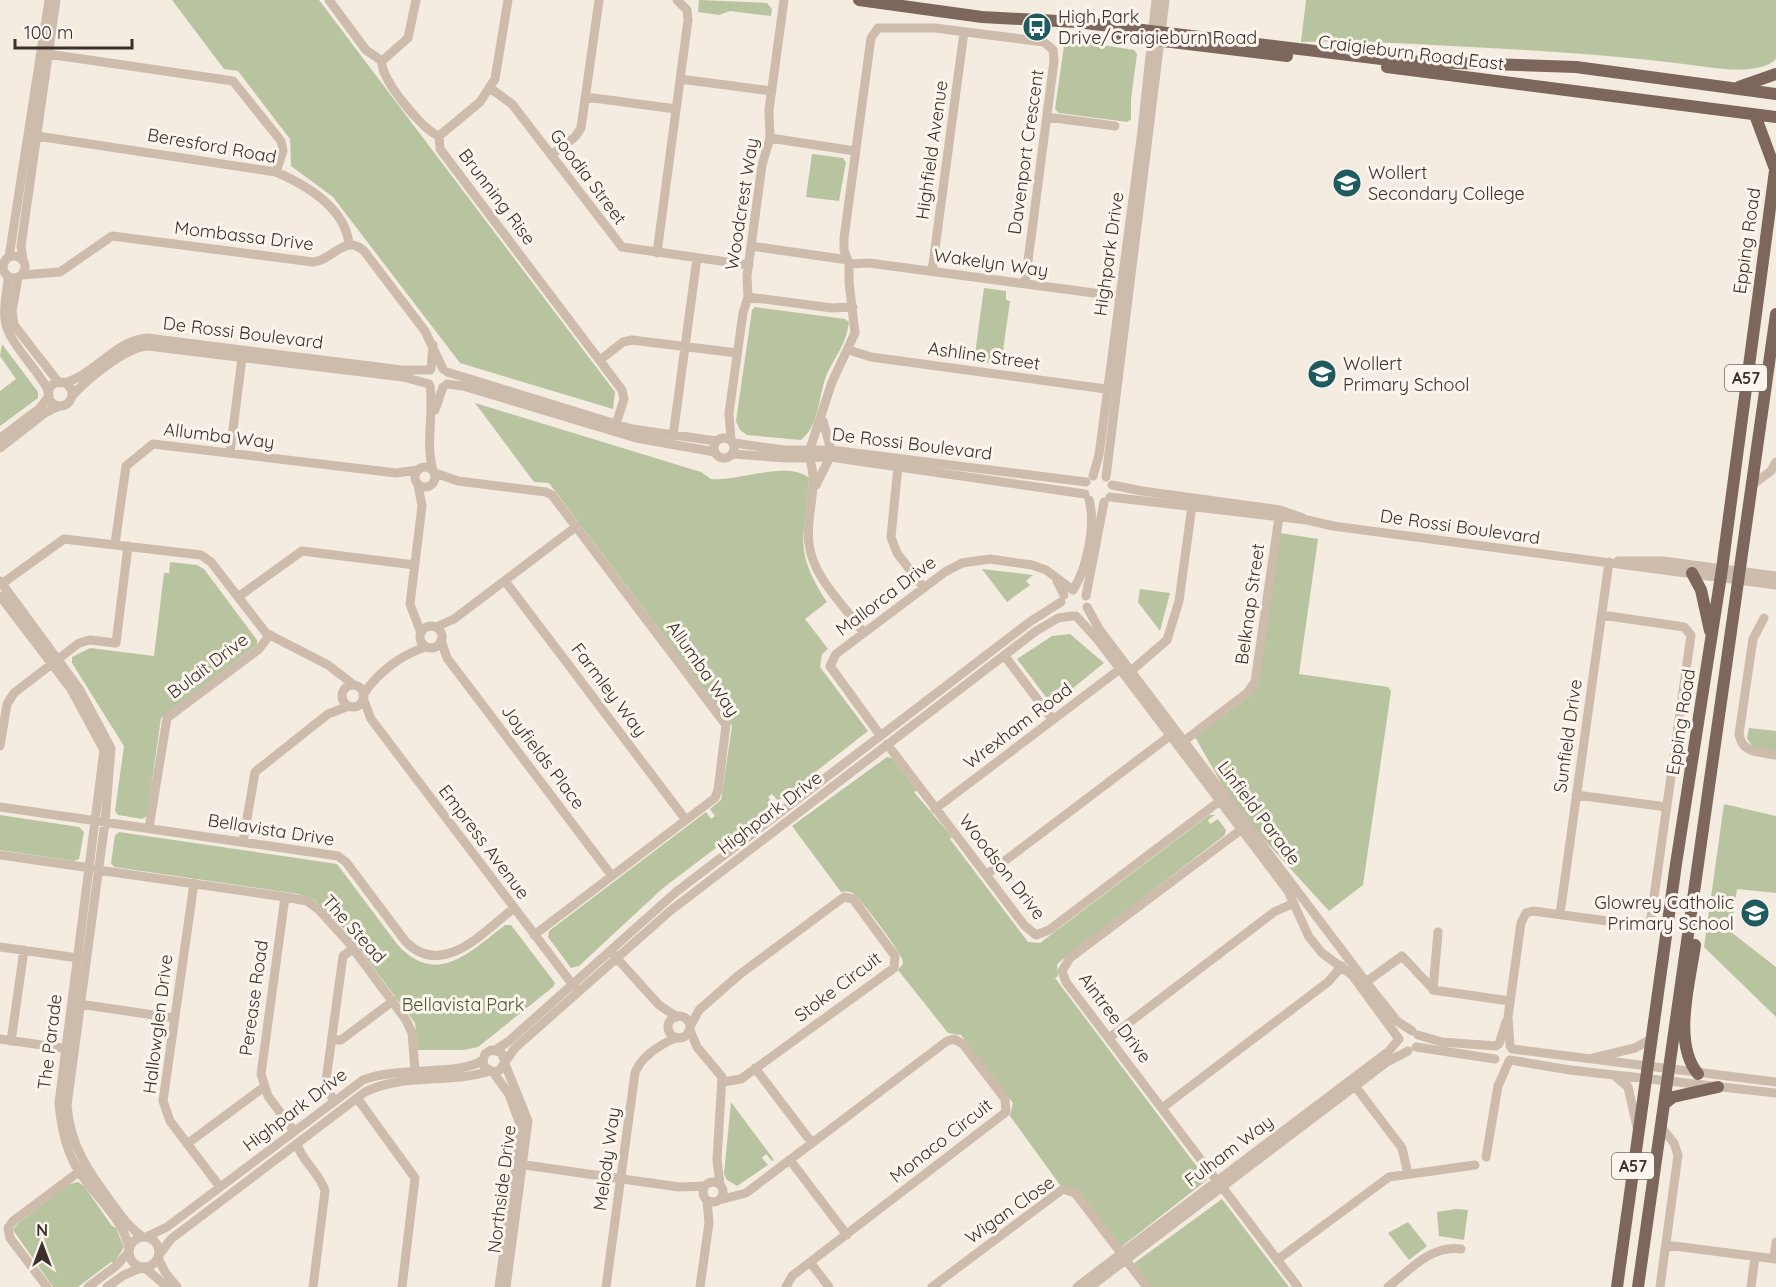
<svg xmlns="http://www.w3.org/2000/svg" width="1776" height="1287" viewBox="0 0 1776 1287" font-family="Quicksand,sans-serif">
	<rect width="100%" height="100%" fill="#f4ebe1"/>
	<path fill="#b8c4a0" d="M 172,0 L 319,0 L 615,392 L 613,409 L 460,363 L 333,197 L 291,166 L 290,139 L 238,71 L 224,69 Z
		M 699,0 L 767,3 L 772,9 L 771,16 L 730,11 L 719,15 L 698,12 Z
		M 1306,0 L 1776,0 L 1776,59 C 1760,76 1713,68 1692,65 C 1600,53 1508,49 1415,44 C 1376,42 1339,40 1301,42 Z
		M 1065,39 L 1134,50 L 1137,54 L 1131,99 L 1131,119 L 1127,122 L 1059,113 L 1055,109 Z
		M 812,154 L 843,158 L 846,162 L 839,201 L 806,197 Z
		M 984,288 L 1006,291 L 1006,300 L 1010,301 L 1001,365 L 974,361 Z
		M 755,307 L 845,319 L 849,322 C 845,349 834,356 825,379 C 818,401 819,425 801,440 L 747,435 L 740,430 L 736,421 L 752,310 Z
		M 2,344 L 38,392 L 38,398 L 0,426 L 0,391 L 16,379 L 0,356 Z
		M 475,403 L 701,472 L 711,479 C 738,482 786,460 809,478 C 806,538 791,547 827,602 L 805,619 L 828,649 L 822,654 L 820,667 L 868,731 L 778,801 L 772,794 L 768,797 L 774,804 L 663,888 L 579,966 L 571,968 L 548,937 L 549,931 L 706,812 L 711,819 L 715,816 L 710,809 L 721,800 L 732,726 L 549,483 L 534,482 Z
		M 1280,533 L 1318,539 L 1299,674 L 1388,687 L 1391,691 L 1363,885 L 1329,911 L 1236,809 L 1195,737 L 1249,697 L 1258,684 Z
		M 170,562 L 197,565 L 204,569 L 257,640 L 257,645 L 161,718 L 147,816 L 142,819 L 118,815 L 115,811 L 124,746 L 72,663 L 72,657 L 90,648 L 154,656 L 164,573 L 169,573 Z
		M 982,569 L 1033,575 L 1026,581 L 1030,585 L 1007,602 Z
		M 1140,589 L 1170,593 L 1160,631 L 1138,602 Z
		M 1070,634 L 1104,663 L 1052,705 L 1017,659 L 1052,636 Z
		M 1749,728 L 1776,731 L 1776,751 L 1753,748 L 1747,738 Z
		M 887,757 L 892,758 L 917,791 L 914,792 L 952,837 L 950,839 L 1028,942 L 1040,943 L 1209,815 L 1215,815 L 1208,820 L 1210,824 L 1218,819 L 1226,830 L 1225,835 L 1057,964 L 1058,976 L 1055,978 L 1207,1180 L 1120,1248 L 1067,1186 L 1060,1185 L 1010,1116 L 1013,1103 L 961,1035 L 948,1033 L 898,970 C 900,967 903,965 903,962 C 903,954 862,901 854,894 C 850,891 846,891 841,892 L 792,826 Z
		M 1724,804 L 1776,816 L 1776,893 L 1737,889 L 1731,932 L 1776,967 L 1776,1017 L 1704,947 Z
		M 0,815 L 79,827 L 84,832 L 79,859 L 74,861 L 0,850 Z
		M 119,832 L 337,864 L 397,944 C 436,988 470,952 505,925 L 511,925 L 555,983 L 553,987 L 478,1047 L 464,1050 L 418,1050 L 415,1023 L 345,930 L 314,900 L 298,894 L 114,867 L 111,863 L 115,835 Z
		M 731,1102 L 774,1160 L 772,1161 L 766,1154 L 762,1158 L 768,1165 L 737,1186 L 727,1180 L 724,1174 Z
		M 78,1182 L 84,1186 L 112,1226 L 116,1228 L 124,1247 L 114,1263 L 111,1262 L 78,1287 L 53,1287 L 13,1230 L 17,1224 L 69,1184 Z
		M 1222,1199 L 1289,1287 L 1149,1287 L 1133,1264 Z
		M 1456,1209 L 1468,1210 L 1464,1240 L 1439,1236 L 1437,1212 Z
		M 1408,1222 L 1427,1246 L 1409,1260 L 1388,1233 Z"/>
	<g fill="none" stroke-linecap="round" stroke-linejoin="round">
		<path stroke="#cdbbac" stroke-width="9" d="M 329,0 L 366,50 L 382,61 C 379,77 423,131 439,136 L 440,149 L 622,390 L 624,399 L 616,424
			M 41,53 L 233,81 L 281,141 L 283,151 L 276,172
			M 382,61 L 408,38 L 416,0
			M 680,79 L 772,91
			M 490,88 L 512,104 L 622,247 L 749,265
			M 586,97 L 676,109
			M 1047,117 L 1115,126
			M 30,135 L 276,172 C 306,185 345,208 349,244
			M 439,136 L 480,102 L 495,79 L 508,0
			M 770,138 L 855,151
			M 551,155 L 575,137 L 581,128 L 599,0
			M 751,246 L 848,260
			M 657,253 L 688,20 L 687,10 L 677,0
			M3 267a11 11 0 1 1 22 0a11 11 0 1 1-22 0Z
			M 9,257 L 49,0
			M 23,259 L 21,246 L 56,0
			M 849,264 L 869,263 L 1124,297
			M 932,271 L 964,32
			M 22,275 L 60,272 L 112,236 L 313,262 C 332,261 345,233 364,251 L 425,331 L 443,369
			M 8,276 C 8,290 3,305 5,319 C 7,342 38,369 49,392
			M 18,278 L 12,311 L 14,325 L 59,383
			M 748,297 L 832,308 L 853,307
			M 849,350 L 871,357 L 1113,390
			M 600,360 L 623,342 L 632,340 L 737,353
			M 431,369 L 433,345
			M 447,372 L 632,429 L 716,441
			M48 394a12 12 0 1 1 24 0a12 12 0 1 1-24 0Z
			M 64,383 C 95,375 114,341 147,338 L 402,370 L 430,370
			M 447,384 L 463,386 L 636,438 L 715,452
			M 430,386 C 434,414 425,443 433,470
			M 72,396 C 87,379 126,347 148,346 L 403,377 L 429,384
			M 435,410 L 443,387
			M 823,421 L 831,450
			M 673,436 L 697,258
			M714 448a10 10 0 1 1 20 0a10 10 0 1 1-20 0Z
			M 0,438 L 40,408 L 49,396
			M 731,440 L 729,413 L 743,313 L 748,297 L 747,276 L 762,165 L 770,138 L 769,110 L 784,0
			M 734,443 L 784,450 L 831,450 L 1086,482
			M 0,448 L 45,413 L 59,406
			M 810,449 L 832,382 L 855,333 L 849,282 L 849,264 L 844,250 L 844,238 L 871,38 L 878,28 L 935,28 L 1044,42 L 1053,50 L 1054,61 L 1025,284
			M 230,453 L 242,358
			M 733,454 L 786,458 L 830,457 L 1085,494
			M 809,457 C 820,486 805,514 809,544 C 813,578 845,606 864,633
			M 898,466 L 891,537 L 897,553 L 924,588
			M415 477a10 10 0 1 1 20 0a10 10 0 1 1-20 0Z
			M 435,473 L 458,481 L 546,492 L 552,495 L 726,725 L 718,790 L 715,798 L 534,935
			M 1093,476 L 1099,455 L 1142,131 L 1156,0
			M 1106,477 L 1165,0
			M 418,485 L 422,506 L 410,604 L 421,633
			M 816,485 L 830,457
			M 1112,485 L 1142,491 L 1280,510 L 1303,518
			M 1752,485 L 1771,471 L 1776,462
			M 1110,497 L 1307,520 L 1333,526 L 1776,585
			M 115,544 L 126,466 L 153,444 L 396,473 L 418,470
			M 1618,561 L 1663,561 L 1776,576
			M 0,581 L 80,690 L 111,748 L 105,822 L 67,1105 C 70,1145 88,1171 111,1202 C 121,1215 129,1228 143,1237
			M 505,581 L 686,820
			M 1057,581 L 1064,595
			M 0,585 L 64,539 L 201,555 L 211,562 L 266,633 L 328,665 L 354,685
			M 1073,590 C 1087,569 1096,524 1089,500
			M 0,596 L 71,689 L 104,750 L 59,1103 C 61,1127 66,1153 80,1173 C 96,1197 126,1222 129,1250
			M 1086,596 L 1104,502
			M 238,597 L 302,551 L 415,565
			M 1087,607 L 1099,629 L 1366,982 L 1397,1021 L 1412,1031
			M 1076,616 L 1098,640 L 1288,891 L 1309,937 L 1322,953 L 1352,975 L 1399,1039
			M 1764,618 L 1753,639 L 1739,734 C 1742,754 1760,752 1776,755
			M420 637a11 11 0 1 1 22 0a11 11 0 1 1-22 0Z
			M 436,627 L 454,619 L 577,526
			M 441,640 L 447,658 L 612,876
			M 1004,655 L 1053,720
			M 1131,671 L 1167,640 L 1179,601 L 1192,506
			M342 696a11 11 0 1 1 22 0a11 11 0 1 1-22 0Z
			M 363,695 C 377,673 402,654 426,647
			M 363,698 L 371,719 L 576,989
			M 880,735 L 830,666 L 836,654 L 945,572 L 962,563 L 990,559 L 1032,565 L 1046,570 L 1073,590
			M 1184,741 L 1247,693 L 1255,682 L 1280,510
			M 887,744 L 1024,925 L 1036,935 L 1049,930 L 1225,797
			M 0,746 L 7,704 L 14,693 L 79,643 L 90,640 L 116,643 L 128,546
			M 1576,795 L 1667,807
			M 0,807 L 338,856 L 346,862 L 406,942 C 443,979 484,931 514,908
			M 935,809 L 1120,669
			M 149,828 L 167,718 L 258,650 L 269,636
			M 243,842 L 255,772 L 328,714 L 349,706
			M 0,855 L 91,868
			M 98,870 L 285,897 L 307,901 L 319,910 L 349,943 L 406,1020 L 412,1033 L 415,1070
			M 986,875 L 1171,735
			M 194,883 L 163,1101 L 170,1121 L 220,1187
			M 285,897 L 261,1074 L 268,1096 L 294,1131
			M 1560,914 L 1609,562
			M 1438,932 L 1433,990 L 1510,1001
			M 0,947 L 78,958
			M 613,954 L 659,1005 L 677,1017
			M 1366,982 L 1402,956 L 1431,987
			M 79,1004 L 174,1018
			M668 1027a11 11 0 1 1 22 0a11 11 0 1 1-22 0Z
			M 690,1027 L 699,1010 L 739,975 L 844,897 L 853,899 L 895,956 L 894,968 L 741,1079 L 723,1082
			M 690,1030 L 697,1047 L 722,1077 L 717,1160 L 720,1184
			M 1418,1035 L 1442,1042 L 1496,1046
			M 1109,1038 L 1274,912 L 1294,903
			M 0,1039 L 69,1049
			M 332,1040 L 341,1040 L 393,1001
			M 11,1041 L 24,950
			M 1499,1044 L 1506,1022
			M 1510,1046 L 1508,1017 L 1521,923 L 1526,913 L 1533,911 L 1637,925 L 1647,924 L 1651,918 L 1691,635 L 1684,627 L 1602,615
			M 1416,1047 L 1495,1059
			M 1512,1049 L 1776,1082
			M 495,1050 L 509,1041 L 676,892 L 1031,621 L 1061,602
			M 1593,1058 L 1635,1048 L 1651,1039
			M 1510,1060 L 1570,1070 L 1776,1093
			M 505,1062 L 515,1048 L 670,911 L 1036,631 L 1058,618 L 1072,616
			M 505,1064 L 528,1121 L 506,1287
			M 755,1068 L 812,1143
			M 493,1072 L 509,1094 L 521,1127 L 499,1287
			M 1615,1076 L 1628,1087 L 1637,1127
			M 1352,1082 L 1402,1148 L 1408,1174
			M 357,1098 L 415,1178 L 402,1287
			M 335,1101 L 325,1088 L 343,956 L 353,949
			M 1162,1108 L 1328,982 L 1342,966
			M 187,1144 L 264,1087
			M 297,1144 C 302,1162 320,1173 325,1191 L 313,1287
			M 1486,1157 L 1498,1086 L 1509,1061
			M 790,1160 L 847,1235
			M 518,1164 L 679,1187 L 705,1186
			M 1217,1181 L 1066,982 L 1062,971 L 1070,958 L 1242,829
			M703 1192a10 10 0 1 1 20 0a10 10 0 1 1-20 0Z
			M 1222,1187 L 1298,1287
			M 719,1200 L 746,1193 L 947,1041 L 954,1039 L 963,1044 L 1005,1099 L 1006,1112 L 792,1276 L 786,1287
			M 146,1237 L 167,1227 L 363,1080 C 397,1066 461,1076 483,1060 L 485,1054 L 491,1050 L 501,1052 L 505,1062 L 500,1070 L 493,1072 L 484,1067 L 483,1060
			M129 1252a15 15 0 1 1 30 0a15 15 0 1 1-30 0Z
			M 1666,1245 L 1776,1259
			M 159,1255 L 171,1239 L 365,1092 C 402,1073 450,1084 490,1071
			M 158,1258 L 165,1272 L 177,1287
			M 1774,1259 L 1776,1242
			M 1126,1260 L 1147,1287
			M 1277,1260 L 1389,1177 L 1475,1165
			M 810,1262 L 829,1287
			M 144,1267 L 167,1287
			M 47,1287 L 10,1238 L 8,1228 L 13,1221 L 84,1168
			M 88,1287 L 116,1266 L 129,1252
			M 107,1287 L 124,1275 L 143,1267
			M 606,1287 L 635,1073 C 641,1056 660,1045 675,1038
			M 700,1287 L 709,1223 L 707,1200
			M 932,1287 L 1063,1189 L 1075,1193 L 1121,1253
			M 1077,1287 L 1389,1051 L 1398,1040
			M 1090,1287 L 1387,1062 L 1408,1051
			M 1388,1287 C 1410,1270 1432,1244 1461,1249
			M 1660,1287 L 1678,1155 L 1674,1143 L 1661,1127
			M 1751,1287 L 1755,1257"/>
		<path stroke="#7d675c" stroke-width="12" d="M 859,0 L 982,17 L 1077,22 L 1398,61 L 1576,67 L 1776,94
			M 1122,36 L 1287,56
			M 1387,67 L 1776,117
			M 1739,87 L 1776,74
			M 1755,115 L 1775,169
			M 1692,573 L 1701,590 L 1710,631
			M 1695,945 C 1690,982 1672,1043 1698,1074
			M 1664,1104 L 1673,1097 L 1718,1087
			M 1617,1287 L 1676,864 L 1722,569 L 1776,163
			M 1638,1287 L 1776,314"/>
	</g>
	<defs>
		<g id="bus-disc" transform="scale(1.5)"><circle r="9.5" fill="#1f5a5e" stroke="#fbf5ee"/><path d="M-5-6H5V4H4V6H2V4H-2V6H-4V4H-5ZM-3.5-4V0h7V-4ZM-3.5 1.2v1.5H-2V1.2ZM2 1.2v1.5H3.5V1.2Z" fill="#fff"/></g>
		<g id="school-disc" transform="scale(1.5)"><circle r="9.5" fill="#1f5a5e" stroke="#fbf5ee"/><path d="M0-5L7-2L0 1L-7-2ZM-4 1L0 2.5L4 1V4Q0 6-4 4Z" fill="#fff"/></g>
	</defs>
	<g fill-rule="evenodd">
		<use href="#bus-disc" x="1037" y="27"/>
		<use href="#school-disc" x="1347" y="183"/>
		<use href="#school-disc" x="1322" y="374"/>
		<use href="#school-disc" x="1755" y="913"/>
	</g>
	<g text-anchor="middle" stroke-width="6" stroke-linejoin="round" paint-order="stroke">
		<g fill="#fbf5ee" stroke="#756b66" stroke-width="1.5">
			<rect x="1725" y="365" width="42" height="26" rx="4.5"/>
			<rect x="1612" y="1153" width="42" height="26" rx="4.5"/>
		</g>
		<g font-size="16" font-weight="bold" fill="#3b302b">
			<text x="1746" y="384">A57</text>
			<text x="1633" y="1172">A57</text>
		</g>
		<g font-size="18" fill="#3b302b" stroke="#fbf5ee" text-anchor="start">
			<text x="1058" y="23">High Park<tspan x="1058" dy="21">Drive/Craigieburn Road</tspan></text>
			<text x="1368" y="179">Wollert<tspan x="1368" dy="21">Secondary College</tspan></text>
			<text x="1343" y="370">Wollert<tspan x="1343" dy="21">Primary School</tspan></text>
			<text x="1734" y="909" text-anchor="end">Glowrey Catholic<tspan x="1734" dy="21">Primary School</tspan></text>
		</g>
		<g font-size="18" fill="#3b302b" stroke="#fbf5ee">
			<text transform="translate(1411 53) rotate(7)" y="6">Craigieburn Road East</text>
			<text transform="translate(212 146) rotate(10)" y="6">Beresford Road</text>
			<text transform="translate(932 150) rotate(-82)" y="6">Highfield Avenue</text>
			<text transform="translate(1026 152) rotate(-82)" y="6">Davenport Crescent</text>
			<text transform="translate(588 177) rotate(53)" y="6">Goodia Street</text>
			<text transform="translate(497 197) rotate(53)" y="6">Brunning Rise</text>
			<text transform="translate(742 204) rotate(-81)" y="6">Woodcrest Way</text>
			<text transform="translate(244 236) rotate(7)" y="6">Mombassa Drive</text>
			<text transform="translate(1747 241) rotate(-82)" y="6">Epping Road</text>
			<text transform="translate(1109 254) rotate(-82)" y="6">Highpark Drive</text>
			<text transform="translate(991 263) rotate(8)" y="6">Wakelyn Way</text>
			<text transform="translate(243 333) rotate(7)" y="6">De Rossi Boulevard</text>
			<text transform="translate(984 356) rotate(8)" y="6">Ashline Street</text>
			<text transform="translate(219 436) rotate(7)" y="6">Allumba Way</text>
			<text transform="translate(912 444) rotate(7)" y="6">De Rossi Boulevard</text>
			<text transform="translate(1460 527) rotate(8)" y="6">De Rossi Boulevard</text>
			<text transform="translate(886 596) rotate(-37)" y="6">Mallorca Drive</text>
			<text transform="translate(1250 604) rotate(-82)" y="6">Belknap Street</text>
			<text transform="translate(208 666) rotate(-37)" y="6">Bulait Drive</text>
			<text transform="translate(703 669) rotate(55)" y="6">Allumba Way</text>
			<text transform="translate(609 690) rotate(53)" y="6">Farmley Way</text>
			<text transform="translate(1681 722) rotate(-81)" y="6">Epping Road</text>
			<text transform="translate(1018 726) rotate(-37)" y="6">Wrexham Road</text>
			<text transform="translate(1568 736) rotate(-82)" y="6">Sunfield Drive</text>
			<text transform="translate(543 757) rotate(53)" y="6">Joyfields Place</text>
			<text transform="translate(770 813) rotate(-37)" y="6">Highpark Drive</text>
			<text transform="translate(1259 813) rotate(53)" y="6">Linfield Parade</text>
			<text transform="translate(271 830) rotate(9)" y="6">Bellavista Drive</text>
			<text transform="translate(484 842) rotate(53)" y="6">Empress Avenue</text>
			<text transform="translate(1002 867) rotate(52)" y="6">Woodson Drive</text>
			<text transform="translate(354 929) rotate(48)" y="6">The Stead</text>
			<text transform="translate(838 987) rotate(-37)" y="6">Stoke Circuit</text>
			<text transform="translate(254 998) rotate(-82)" y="6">Perease Road</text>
			<text transform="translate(1115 1018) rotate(53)" y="6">Aintree Drive</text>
			<text transform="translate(158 1024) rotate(-83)" y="6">Hallowglen Drive</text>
			<text transform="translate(50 1042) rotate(-83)" y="6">The Parade</text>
			<text transform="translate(295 1110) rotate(-37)" y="6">Highpark Drive</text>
			<text transform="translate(941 1141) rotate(-38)" y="6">Monaco Circuit</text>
			<text transform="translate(1229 1151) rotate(-37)" y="6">Fulham Way</text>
			<text transform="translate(607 1159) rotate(-82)" y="6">Melody Way</text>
			<text transform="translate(502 1189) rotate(-83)" y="6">Northside Drive</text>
			<text transform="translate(1010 1210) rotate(-35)" y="6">Wigan Close</text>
		</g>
		<g font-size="18" fill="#4a5a2e" stroke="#fbf5ee">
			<text x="463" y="1011">Bellavista Park</text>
		</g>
	</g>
	<g transform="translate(42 1245)" stroke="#fbf5ee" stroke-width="4.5" paint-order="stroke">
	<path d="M0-4.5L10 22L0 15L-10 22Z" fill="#3b302b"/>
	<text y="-9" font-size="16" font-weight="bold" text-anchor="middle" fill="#3b302b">N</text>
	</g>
	<path d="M15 39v9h117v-9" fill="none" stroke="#3b302b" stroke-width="3"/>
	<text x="24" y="39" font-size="18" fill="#3b302b" stroke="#fbf5ee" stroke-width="4.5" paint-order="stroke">100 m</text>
</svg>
